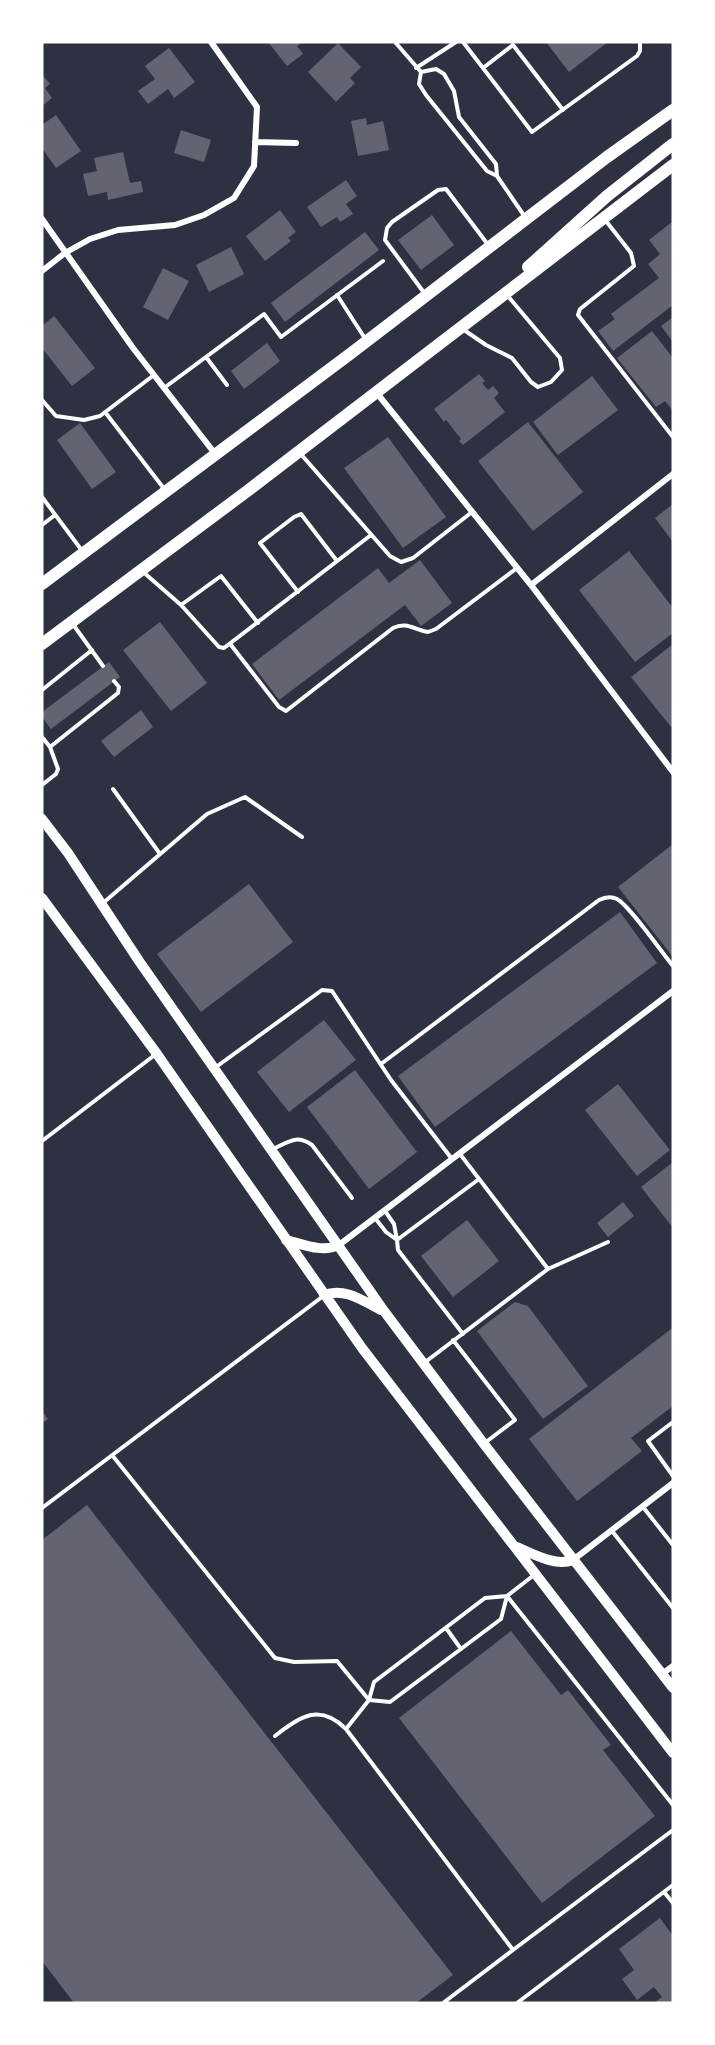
<svg xmlns="http://www.w3.org/2000/svg" width="715" height="2045" viewBox="0 0 715 2045" font-family="Inter,sans-serif">
	<rect width="100%" height="100%" fill="#2d3142"/>
	<path fill="#626471" d="M 268,42 L 303,42 L 297,46 L 303,54 L 287,66 Z
		M 546,42 L 608,42 L 569,72 Z
		M 338,43 L 361,67 L 350,78 L 355,83 L 336,102 L 308,72 Z
		M 169,48 L 195,82 L 174,98 L 168,89 L 148,104 L 138,91 L 155,79 L 145,66 Z
		M 42,74 L 50,84 L 45,88 L 52,98 L 42,106 Z
		M 56,115 L 81,151 L 56,168 L 42,148 L 42,125 Z
		M 366,118 L 367,125 L 383,121 L 389,150 L 358,156 L 351,121 Z
		M 181,130 L 211,140 L 204,162 L 174,153 Z
		M 123,152 L 130,183 L 141,181 L 143,192 L 108,200 L 107,192 L 88,196 L 83,174 L 97,171 L 94,158 Z
		M 346,180 L 357,196 L 346,204 L 353,214 L 340,222 L 337,217 L 321,227 L 307,207 Z
		M 280,210 L 296,232 L 288,238 L 291,241 L 265,261 L 246,236 Z
		M 432,215 L 454,245 L 421,270 L 398,240 Z
		M 672,222 L 673,305 L 613,351 L 598,331 L 615,319 L 611,314 L 659,278 L 648,264 L 660,254 L 649,240 Z
		M 365,232 L 379,250 L 285,322 L 271,303 Z
		M 231,247 L 244,274 L 209,292 L 196,265 Z
		M 163,268 L 189,281 L 168,320 L 143,307 Z
		M 54,316 L 95,368 L 72,386 L 42,348 L 42,326 Z
		M 673,317 L 673,342 L 661,326 Z
		M 652,331 L 673,358 L 673,411 L 665,401 L 656,407 L 617,358 Z
		M 267,343 L 280,361 L 244,389 L 231,371 Z
		M 479,374 L 485,381 L 482,383 L 488,390 L 493,386 L 499,393 L 494,398 L 505,412 L 463,445 L 459,441 L 461,439 L 446,420 L 444,422 L 434,409 Z
		M 592,376 L 618,410 L 558,455 L 533,422 Z
		M 528,422 L 583,492 L 533,531 L 478,461 Z
		M 80,423 L 116,472 L 92,489 L 57,440 Z
		M 388,437 L 446,517 L 403,548 L 344,468 Z
		M 673,504 L 673,542 L 655,518 Z
		M 629,551 L 673,608 L 673,633 L 635,662 L 579,590 Z
		M 420,560 L 452,603 L 421,626 L 405,605 L 279,700 L 252,664 L 378,568 L 389,583 Z
		M 160,622 L 207,683 L 171,711 L 123,650 Z
		M 673,644 L 673,725 L 671,727 L 631,677 Z
		M 109,662 L 120,677 L 51,729 L 42,717 L 42,712 Z
		M 141,710 L 153,727 L 114,757 L 101,741 Z
		M 673,844 L 673,957 L 618,887 Z
		M 249,884 L 293,942 L 201,1012 L 157,954 Z
		M 620,912 L 657,963 L 435,1127 L 398,1076 Z
		M 324,1020 L 356,1060 L 289,1112 L 257,1072 Z
		M 355,1070 L 417,1152 L 369,1189 L 307,1107 Z
		M 618,1084 L 670,1150 L 637,1176 L 585,1110 Z
		M 673,1162 L 673,1228 L 641,1187 Z
		M 623,1202 L 634,1216 L 608,1237 L 597,1223 Z
		M 467,1220 L 499,1261 L 453,1297 L 421,1256 Z
		M 515,1302 L 528,1306 L 588,1386 L 543,1419 L 477,1331 Z
		M 671,1329 L 673,1331 L 673,1406 L 631,1438 L 642,1451 L 577,1501 L 529,1439 Z
		M 42,1411 L 48,1419 L 42,1423 Z
		M 87,1505 L 453,1975 L 416,2003 L 74,2003 L 42,1961 L 42,1540 Z
		M 511,1631 L 561,1695 L 568,1690 L 611,1745 L 603,1750 L 655,1816 L 542,1903 L 399,1718 Z
		M 660,1918 L 673,1936 L 673,2003 L 654,2003 L 662,1997 L 654,1987 L 637,2000 L 622,1979 L 634,1970 L 619,1949 Z"/>
	<g fill="none" stroke-linecap="round" stroke-linejoin="round">
		<path stroke="#fff" stroke-width="4" d="M 395,42 L 421,72
			M 463,42 L 532,132 L 637,56 L 640,51 L 640,42
			M 416,68 L 456,42
			M 483,68 L 513,45 L 563,110
			M 421,72 L 436,69 L 444,74 L 454,91 L 459,117 L 496,164 L 497,176 L 525,217
			M 421,72 L 419,84 L 426,95 L 487,171 L 497,176
			M 606,221 L 631,253 L 634,266 L 580,309 L 578,315 L 673,437
			M 425,294 L 385,240 L 387,228 L 392,222 L 438,190 L 446,189 L 489,246
			M 337,295 L 366,340
			M 464,330 L 486,345 L 512,358 L 531,382 L 538,387 L 551,382 L 562,370 L 560,358 L 507,295
			M 206,357 L 227,385
			M 164,388 L 264,314 L 281,337 L 383,261
			M 42,400 L 56,416 L 84,420 L 100,416 L 154,375
			M 105,412 L 165,490
			M 299,452 L 390,556 L 401,562 L 413,558 L 472,512
			M 42,497 L 83,552
			M 42,525 L 55,515
			M 142,571 L 181,605 L 219,647 L 224,648 L 371,535
			M 298,592 L 260,543 L 294,517 L 301,514 L 337,561
			M 181,605 L 221,576 L 258,623
			M 72,623 L 103,666
			M 231,645 L 279,707 L 286,711 L 393,628 C 407,621 414,630 428,632 L 436,629 L 517,568
			M 42,690 L 92,650
			M 42,737 L 50,747
			M 42,785 L 56,774 L 58,769 L 50,747 L 118,693 L 119,687 L 114,681
			M 113,789 L 160,854
			M 103,903 L 207,814 L 245,797 L 302,837
			M 381,1064 L 599,900 C 605,897 611,896 617,899 C 629,905 662,953 673,966
			M 216,1067 L 322,990 L 332,991 L 391,1080 L 452,1159
			M 42,1141 L 156,1054
			M 273,1149 C 289,1142 296,1134 312,1145 L 352,1198
			M 460,1154 L 548,1269 L 608,1242
			M 375,1218 L 386,1232 L 397,1240 L 394,1224 L 385,1211
			M 463,1334 L 398,1250 L 397,1240 L 479,1179
			M 453,1340 L 515,1420 L 486,1442
			M 424,1363 L 548,1269
			M 673,1422 L 648,1441 L 673,1476
			M 112,1455 L 275,1658 L 294,1662 L 337,1661 L 369,1700 L 346,1729 L 513,1950 L 673,1830
			M 643,1507 L 673,1545
			M 42,1508 L 322,1297
			M 612,1531 L 673,1608
			M 534,1575 L 507,1596 L 673,1805
			M 507,1596 L 501,1619 L 390,1702 L 369,1700 L 374,1682 L 485,1598 Z
			M 446,1628 L 461,1649
			M 275,1736 C 300,1716 320,1703 346,1729
			M 664,1892 L 673,1903
			M 443,2003 L 513,1950
			M 517,2003 L 673,1885"/>
		<path stroke="#fff" stroke-width="6" d="M 255,142 L 296,143
			M 42,219 L 133,348 L 216,455
			M 42,271 L 65,253 L 90,239 L 118,230 L 175,225 L 204,215 L 234,198 L 254,166 L 257,107 L 211,42
			M 376,392 L 531,585 L 673,772
			M 531,585 L 673,474
			M 339,1245 L 673,991
			M 573,1560 L 673,1483
			M 662,1674 L 673,1666"/>
		<path stroke="#fff" stroke-width="10" d="M 42,819 L 68,853 L 139,961 L 384,1311 L 484,1444 L 673,1688
			M 42,898 L 157,1054 L 362,1348 L 673,1753
			M 286,1240 C 303,1244 321,1253 339,1245
			M 324,1295 C 345,1287 363,1301 381,1310
			M 514,1546 C 532,1553 554,1567 573,1560"/>
		<path stroke="#fff" stroke-width="12" d="M 528,267 L 607,196 L 673,144
			M 42,584 L 350,354 L 607,157 L 673,110
			M 42,644 L 246,492 L 673,165"/>
	</g>
	<rect width="715" height="2045" fill="none" stroke="#ffffff" stroke-width="87"/>
</svg>
